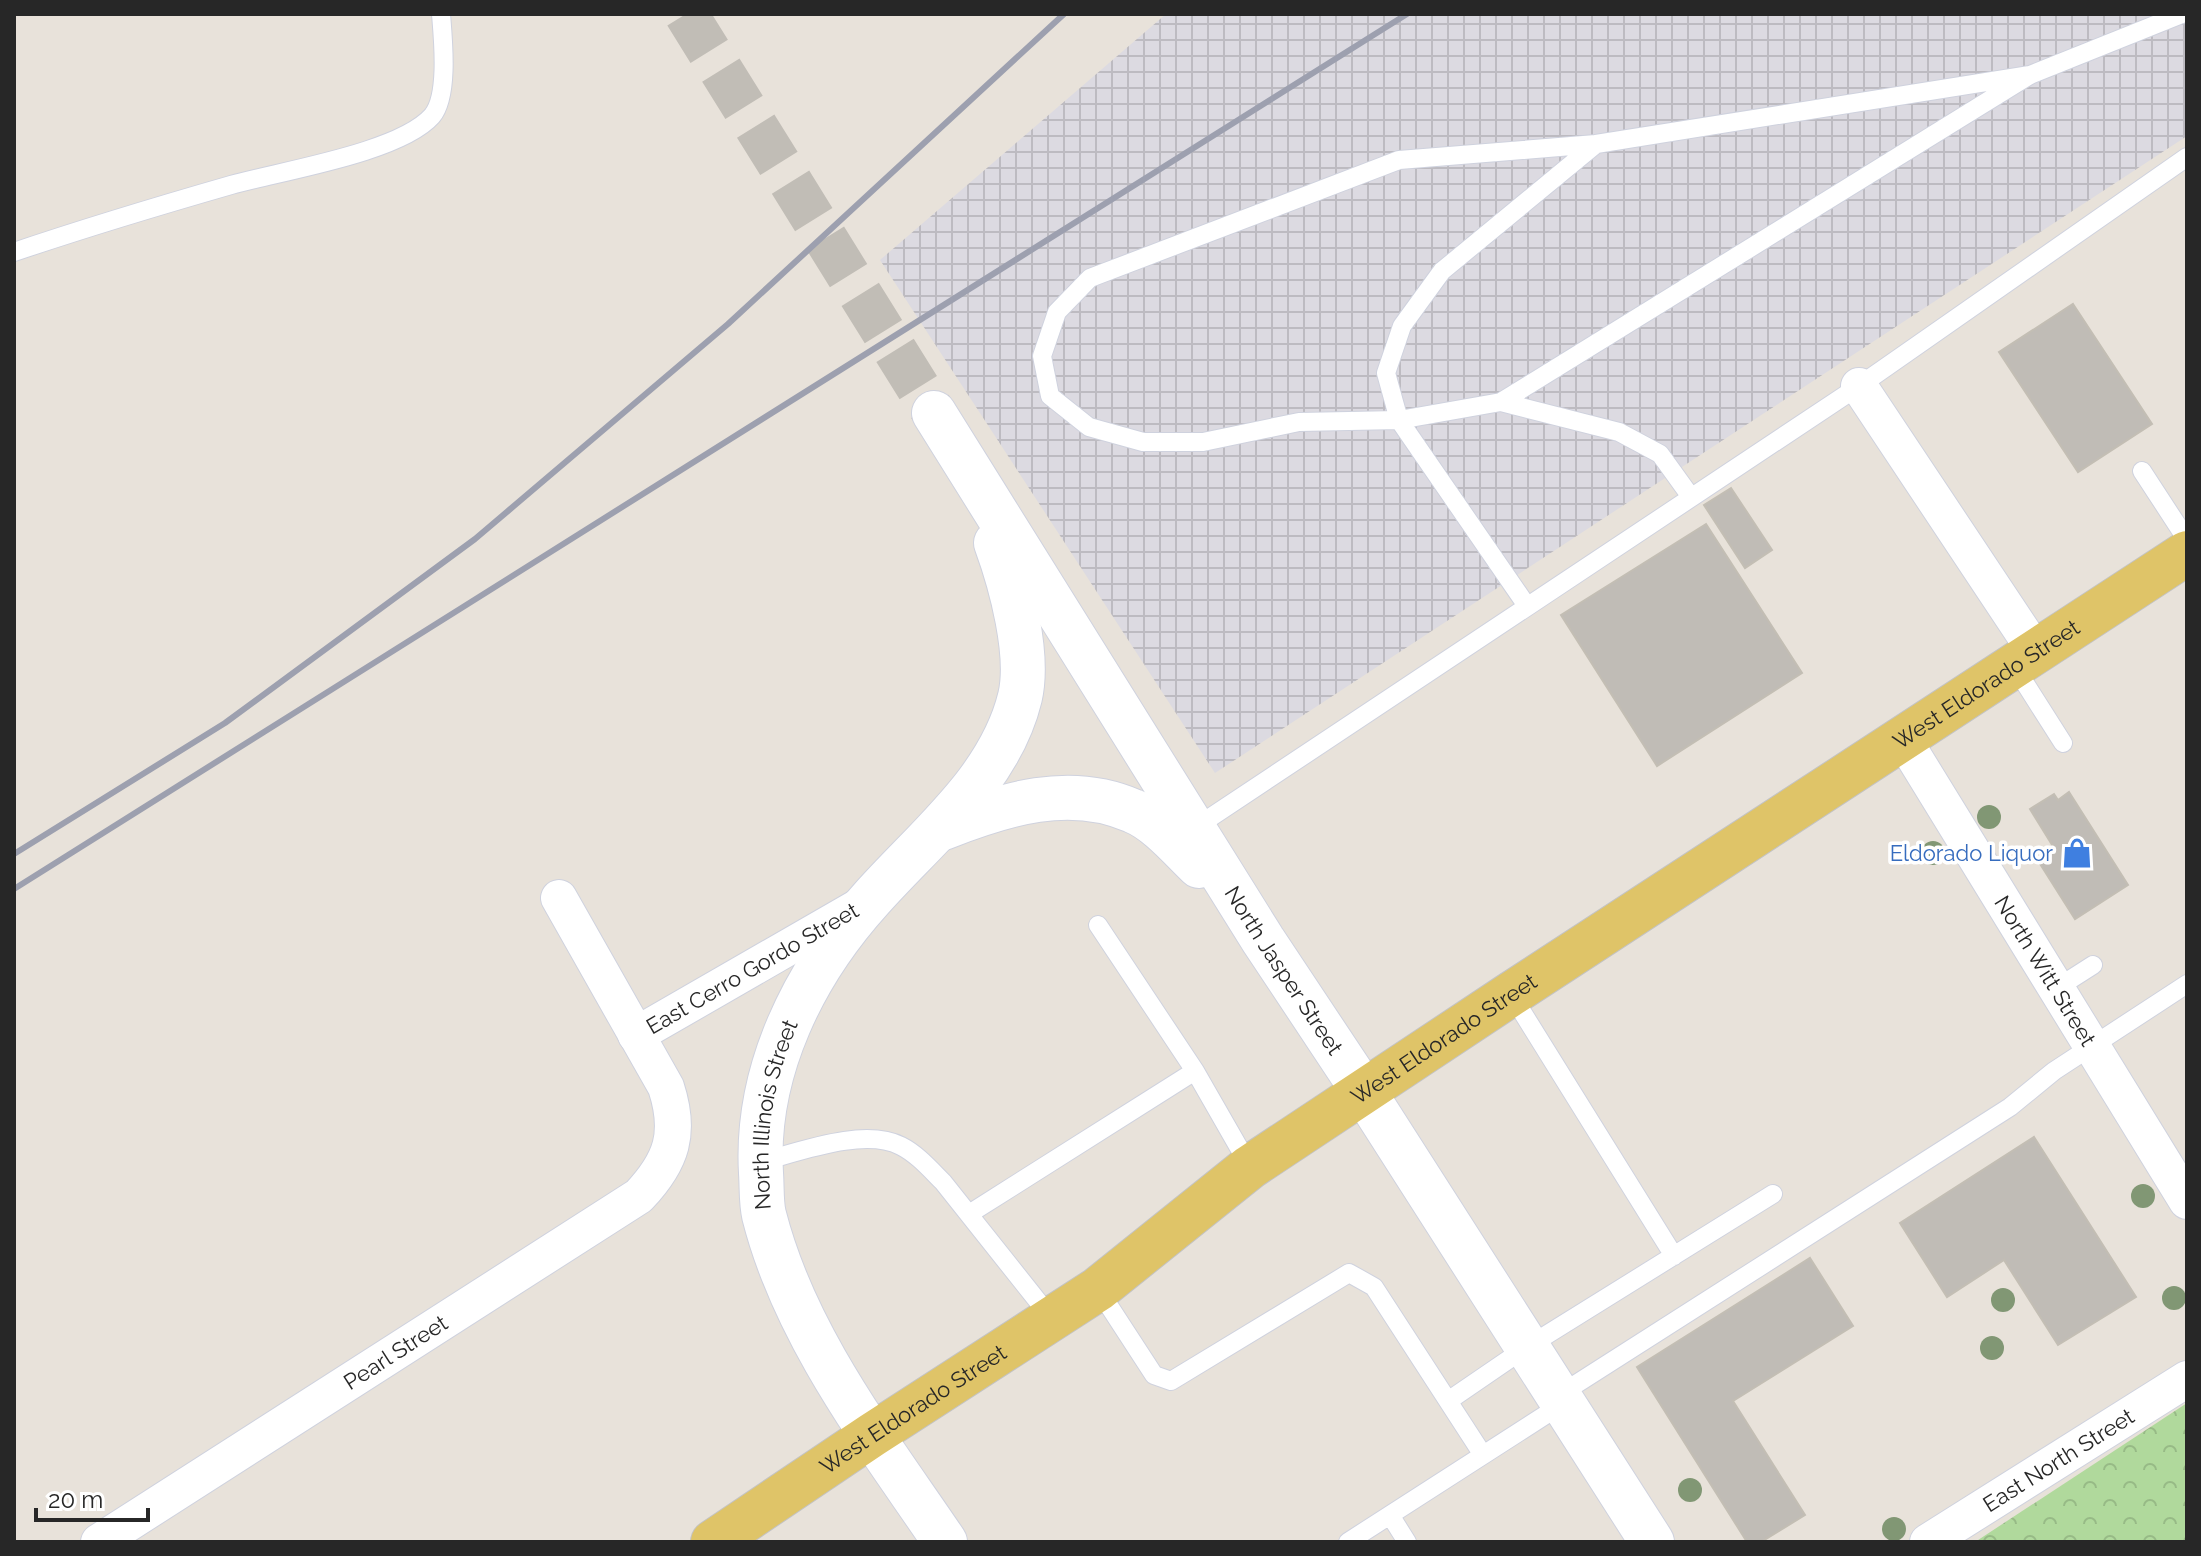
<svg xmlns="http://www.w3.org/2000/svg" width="2201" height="1556" viewBox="0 0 2201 1556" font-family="Raleway,sans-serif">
	<defs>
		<pattern id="industrial-grid" width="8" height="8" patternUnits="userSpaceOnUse" patternTransform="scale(2)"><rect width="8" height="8" fill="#dcdae1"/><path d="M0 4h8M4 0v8" fill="none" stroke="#bdbbc1"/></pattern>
		<pattern id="forest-crowns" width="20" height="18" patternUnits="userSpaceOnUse" patternTransform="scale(2)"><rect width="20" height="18" fill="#b0d99c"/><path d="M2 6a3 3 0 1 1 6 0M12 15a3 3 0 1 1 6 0" fill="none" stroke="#97ba86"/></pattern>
	</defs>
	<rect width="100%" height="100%" fill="#e8e2da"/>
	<path fill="url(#industrial-grid)" d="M 1166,14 L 2187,14 L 2187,136 L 1215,773 L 880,260 Z"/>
	<path fill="url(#forest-crowns)" d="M 2187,1403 L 2187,1542 L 1975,1542 Z"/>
	<path fill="#c0bcb6" stroke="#c3beb4" stroke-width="2" d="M 2073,304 L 2152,424 L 2078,472 L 1999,352 Z
		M 1731,488 L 1772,550 L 1745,568 L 1704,505 Z
		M 1706,524 L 1802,673 L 1657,766 L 1561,615 Z
		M 2069,792 L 2128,885 L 2075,919 L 2037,859 L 2054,848 L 2030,809 L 2054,794 L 2058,800 Z
		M 2034,1137 L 2136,1297 L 2058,1345 L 2004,1260 L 1947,1297 L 1900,1223 Z
		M 1810,1258 L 1853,1326 L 1733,1401 L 1805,1515 L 1761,1542 L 1747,1542 L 1637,1367 Z"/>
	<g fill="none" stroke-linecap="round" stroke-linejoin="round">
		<path stroke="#c1bdb6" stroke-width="44" stroke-dasharray="44 22" stroke-linecap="butt" d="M 686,14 L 934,413"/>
		<g stroke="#cfd2de" stroke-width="20">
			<path id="service" d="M 1596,144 L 1399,160 L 1090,278 L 1057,312 L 1042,356 L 1050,396 L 1089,427 L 1143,442 L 1203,442 L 1299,422 L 1399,420 L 1501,402 L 2030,75
				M 14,252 C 85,228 158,206 231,185 C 280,171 399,153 432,116 C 449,96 443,39 441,14
				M 1501,402 L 1619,432 L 1660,454 L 1691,497
				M 2142,471 L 2187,540
				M 1527,606 L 1399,420 L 1386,373 L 1402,326 L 1442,271 L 1596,144 L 2030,75 L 2182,14
				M 2014,666 L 2063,743
				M 1193,829 L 1859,386 L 2187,157
				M 1098,925 L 1195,1071
				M 2057,988 L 2093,965
				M 1511,994 L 1674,1256
				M 760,1162 C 799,1152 864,1127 901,1146 C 917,1154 930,1169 943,1182 L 1052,1319
				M 969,1214 L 1195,1071 L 1250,1167
				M 1098,1289 L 1154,1375 L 1171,1381 L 1349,1273 L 1374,1287 L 1483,1455
				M 1559,1395 L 2010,1107 L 2054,1071 L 2187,984
				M 1448,1401 L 1527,1347 L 1773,1194
				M 1390,1515 L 1407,1542
				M 1348,1542 L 1564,1403"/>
		</g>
		<g stroke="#cfd2de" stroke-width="38">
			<g id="minor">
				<path d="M 1859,386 L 2036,652"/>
				<path id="s1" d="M 1903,739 L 2187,1201"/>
				<path id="s2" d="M 636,1035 L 860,906"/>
				<path id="s3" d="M 99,1542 L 639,1196 C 672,1161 681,1133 666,1087 L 559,898"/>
				<path id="s4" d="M 1928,1542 L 2187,1379"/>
			</g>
		</g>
		<g stroke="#cfd2de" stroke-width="46">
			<g id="tertiary">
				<path id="s5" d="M 934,413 L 1263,940 L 1364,1092 L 1652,1542"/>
				<path d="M 943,828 C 1004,804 1070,783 1133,811 C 1158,821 1180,848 1199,866"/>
				<path id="s6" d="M 945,1542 C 876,1440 795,1337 764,1215 C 761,1202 762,1187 761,1173 C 755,1071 804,973 871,899 C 926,837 1000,780 1020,697 C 1030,654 1011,584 996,543"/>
			</g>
		</g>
		<g stroke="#c3c3c3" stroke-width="46">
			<g id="primary">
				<path id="s7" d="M 713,1542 L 872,1435 L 1098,1289 L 1250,1167 L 1511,994 L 2187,553"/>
			</g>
		</g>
		<use href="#service" stroke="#fff" stroke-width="18"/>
		<use href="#minor" stroke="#fff" stroke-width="36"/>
		<use href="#tertiary" stroke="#fff" stroke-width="44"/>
		<use href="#primary" stroke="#dfc468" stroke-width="44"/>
		<path stroke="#9da0af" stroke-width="6" d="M 14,854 L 225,723 L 475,539 L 728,324 L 1064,14
			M 14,889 L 1407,14"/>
	</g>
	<g fill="#819774">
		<circle cx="1989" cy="817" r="12"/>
		<circle cx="1933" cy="853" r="12"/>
		<circle cx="2143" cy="1196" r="12"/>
		<circle cx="2174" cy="1298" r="12"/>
		<circle cx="2003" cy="1300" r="12"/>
		<circle cx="1992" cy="1348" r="12"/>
		<circle cx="1690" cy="1490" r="12"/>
		<circle cx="1894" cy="1529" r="12"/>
	</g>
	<defs>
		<g id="shop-bare" transform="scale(2.4)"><path d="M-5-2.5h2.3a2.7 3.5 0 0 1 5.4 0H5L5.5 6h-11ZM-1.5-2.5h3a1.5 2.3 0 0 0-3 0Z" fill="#3f7fe0" stroke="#fff" stroke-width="2.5" paint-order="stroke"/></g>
	</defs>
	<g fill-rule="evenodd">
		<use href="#shop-bare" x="2077" y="853"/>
	</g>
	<g text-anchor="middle" stroke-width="7" stroke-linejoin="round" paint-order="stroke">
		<g font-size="22" fill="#272727" stroke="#fff">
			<text dy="8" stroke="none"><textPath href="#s7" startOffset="1536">West Eldorado Street</textPath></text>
			<text dy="8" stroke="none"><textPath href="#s2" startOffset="134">East Cerro Gordo Street</textPath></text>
			<text dy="8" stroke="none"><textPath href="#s5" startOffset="658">North Jasper Street</textPath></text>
			<text dy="8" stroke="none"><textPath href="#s1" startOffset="272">North Witt Street</textPath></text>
			<text dy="8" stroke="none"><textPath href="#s7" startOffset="888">West Eldorado Street</textPath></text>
			<text dy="8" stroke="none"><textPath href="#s6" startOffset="478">North Illinois Street</textPath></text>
			<text dy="8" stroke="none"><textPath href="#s3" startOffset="352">Pearl Street</textPath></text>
			<text dy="8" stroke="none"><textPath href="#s7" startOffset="240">West Eldorado Street</textPath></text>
			<text dy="8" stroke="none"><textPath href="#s4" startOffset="154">East North Street</textPath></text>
		</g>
		<g font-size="22" fill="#366cbe" stroke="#fff" text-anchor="end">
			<text x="2053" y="861">Eldorado Liquor</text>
		</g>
	</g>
	<rect width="2201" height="1556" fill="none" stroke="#272727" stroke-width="32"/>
	<path d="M36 1508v12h112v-12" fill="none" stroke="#272727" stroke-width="4"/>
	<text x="48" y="1508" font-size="24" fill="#272727" stroke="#ffffff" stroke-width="6" paint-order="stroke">20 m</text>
</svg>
